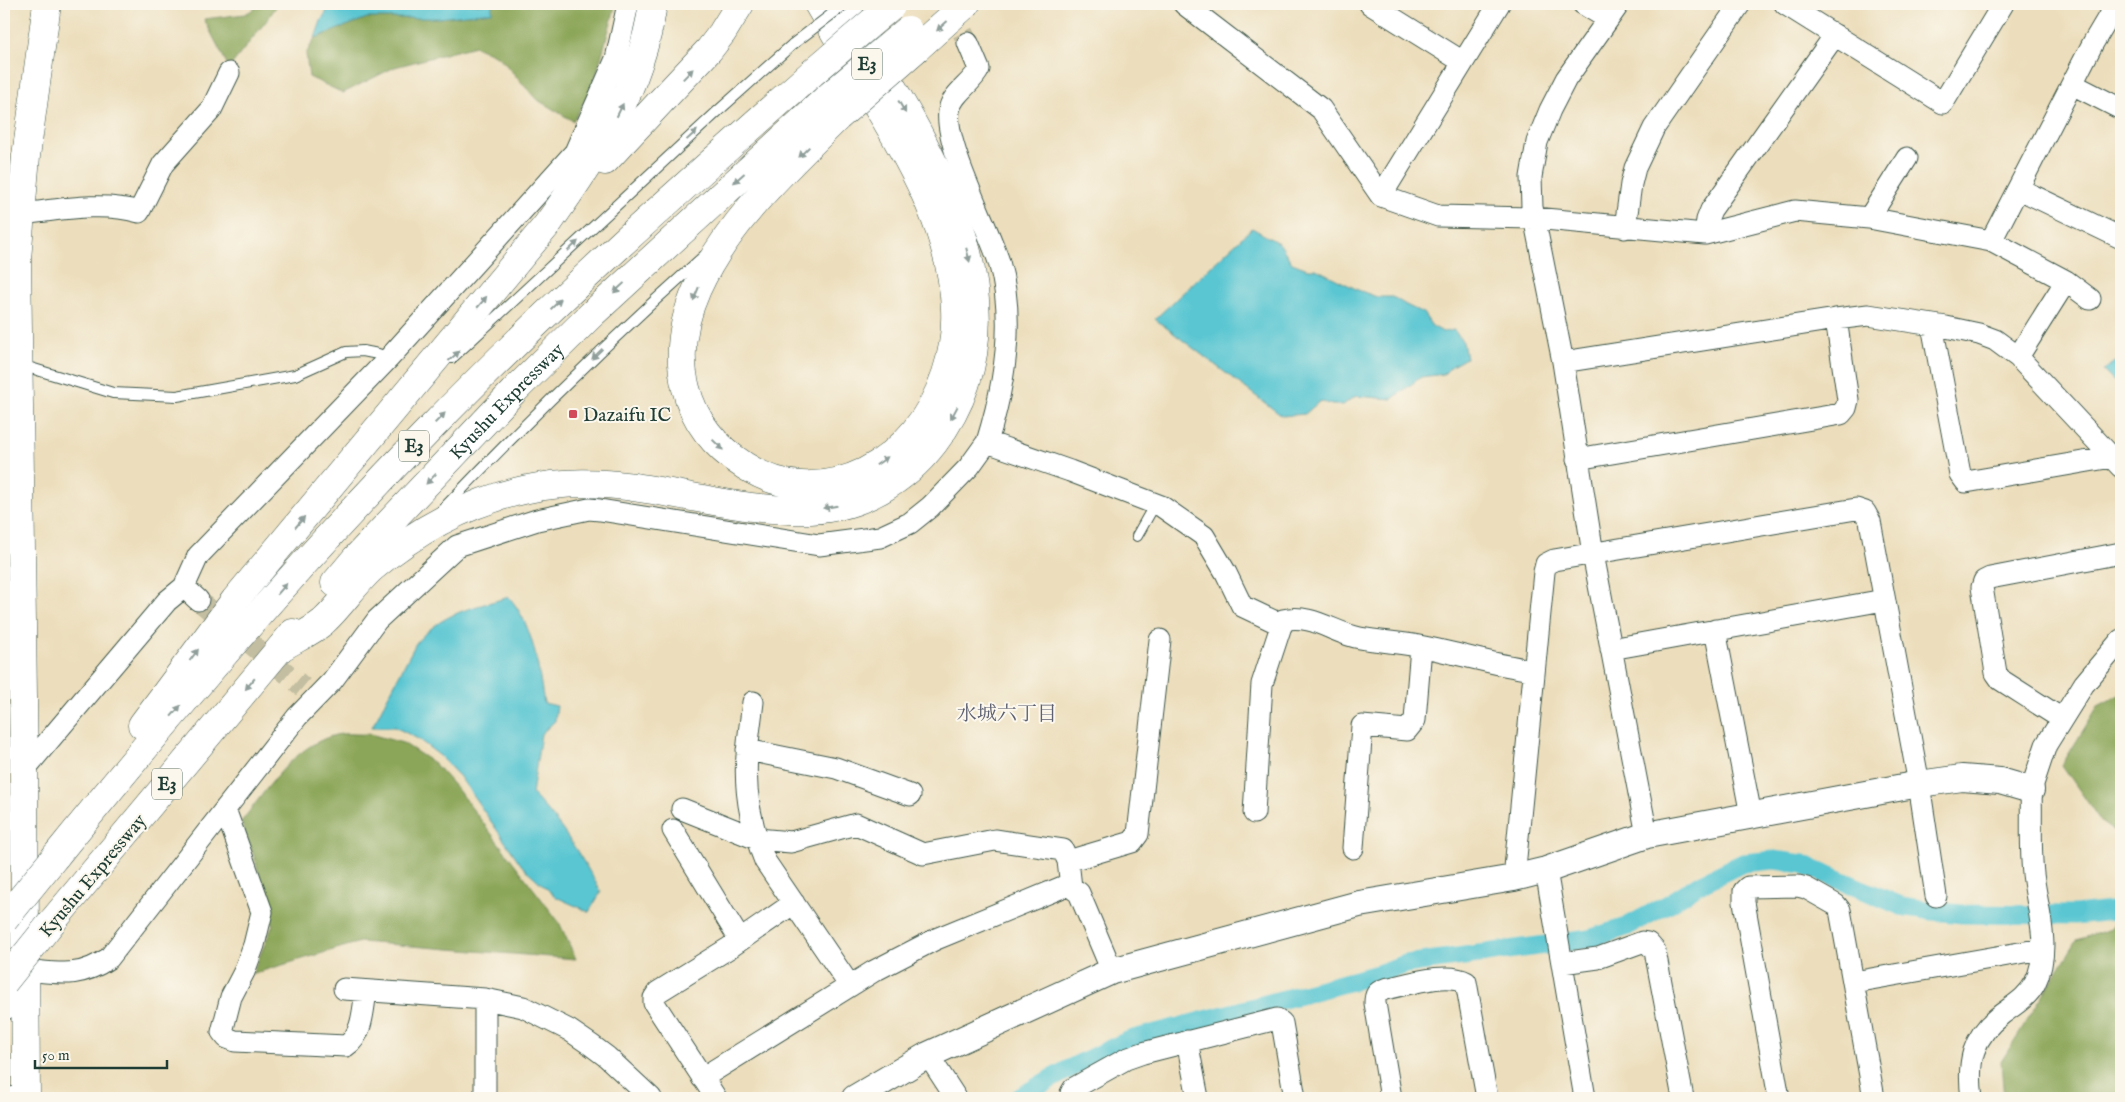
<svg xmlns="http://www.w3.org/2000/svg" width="2125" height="1102" viewBox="0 0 2125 1102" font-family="'IM FELL English','Noto Serif JP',serif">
	<rect width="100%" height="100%" fill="#fbf7ec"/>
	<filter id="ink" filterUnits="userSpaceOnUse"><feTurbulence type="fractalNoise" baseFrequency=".02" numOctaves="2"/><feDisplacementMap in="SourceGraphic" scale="10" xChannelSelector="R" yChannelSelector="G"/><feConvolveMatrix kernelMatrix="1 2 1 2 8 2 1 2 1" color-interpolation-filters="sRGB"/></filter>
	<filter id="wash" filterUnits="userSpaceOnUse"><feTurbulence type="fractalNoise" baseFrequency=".0096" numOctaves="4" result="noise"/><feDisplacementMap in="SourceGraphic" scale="20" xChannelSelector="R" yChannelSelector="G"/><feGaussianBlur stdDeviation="1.12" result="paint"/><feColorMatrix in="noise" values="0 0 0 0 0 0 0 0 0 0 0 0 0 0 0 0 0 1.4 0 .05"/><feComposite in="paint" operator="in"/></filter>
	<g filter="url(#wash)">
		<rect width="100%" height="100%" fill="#ecdebc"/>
		<path fill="#8ba659" stroke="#557246" d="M 263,4 L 278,4 L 267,20 L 229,68 L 204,19 L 245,14 Z
			M 492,4 L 616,4 L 593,87 L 573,121 L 536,99 L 499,57 L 475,46 L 395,67 L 343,93 L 309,77 L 306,54 L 315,38 L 367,18 L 439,18 L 491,12 Z
			M 2121,694 L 2121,846 L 2121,836 L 2102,823 L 2062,765 L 2098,706 Z
			M 370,734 L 403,743 L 434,763 L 458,790 L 559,922 L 576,959 L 360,942 L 252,974 L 273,925 L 254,856 L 241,822 C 266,791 292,748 332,736 C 343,732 359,735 370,734 Z
			M 2121,901 L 2121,1098 L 2004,1098 L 2001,1062 L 2077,940 L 2111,929 Z"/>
		<path fill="#5ac6d2" stroke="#3c8283" d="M 331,4 L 492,4 L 492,12 L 439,18 L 367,18 L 315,38 L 321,21 Z
			M 1252,228 L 1280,244 L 1292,263 L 1308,269 L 1316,269 L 1358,290 L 1377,297 L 1393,297 L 1406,305 L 1423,313 L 1432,326 L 1443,332 L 1454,330 L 1463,342 L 1466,358 L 1452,366 L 1444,374 L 1421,377 L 1392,399 L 1356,396 L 1343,405 L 1332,405 L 1320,401 L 1305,414 L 1282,416 L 1155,319 Z
			M 2121,358 L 2121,388 L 2103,371 Z
			M 509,597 C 534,626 538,667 544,703 L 557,706 L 555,721 L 541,734 L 532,794 C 563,826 580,854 601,892 L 589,912 L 556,897 L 522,866 L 460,777 L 439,755 L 418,739 L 395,727 L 372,727 L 416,643 C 443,612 472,608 509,597 Z"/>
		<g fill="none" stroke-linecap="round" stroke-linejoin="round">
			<path stroke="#5ac6d2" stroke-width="19" d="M 1019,1098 C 1055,1075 1091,1057 1130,1040 L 1378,974 L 1406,964 L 1589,939 L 1626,927 L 1670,903 L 1698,885 L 1743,863 L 1774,860 L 1803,864 L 1901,906 L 1933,911 L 1962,914 L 2075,915 L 2121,910"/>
		</g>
	</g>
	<g filter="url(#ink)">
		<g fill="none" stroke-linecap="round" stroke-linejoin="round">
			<path stroke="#c3bea1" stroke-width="21" stroke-dasharray="21 11" stroke-linecap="butt" d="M 948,4 L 968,43
				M 198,600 L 303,687"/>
			<g stroke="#3e5548" stroke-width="12">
				<path id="service" d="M 452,358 L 718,111 L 793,44
					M 21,365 L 113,393 L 177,396 L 295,375 L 346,352 L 363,351 L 378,354 L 389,358
					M 442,510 C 526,422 613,337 704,256
					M 1137,536 L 1155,504"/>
			</g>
			<g stroke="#3e5548" stroke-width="23">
				<path id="minor" d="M 1184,4 L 1321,109 L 1381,196 L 1438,216 L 1534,218 L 1705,234 L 1795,211 L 1869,218 L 1991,241 L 2066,281 L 2090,299
					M 1370,4 L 1463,62
					M 1583,4 L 1608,19
					M 1619,4 L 1566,79 L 1550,110 L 1537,142 L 1531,177 L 1532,207 L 1563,362 L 1593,554 L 1647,835
					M 1785,4 L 1943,103 L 2003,4
					M 2072,84 L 2121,109
					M 2019,189 L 2121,238
					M 1381,196 L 1499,4
					M 21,214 C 58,210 102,201 139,212 L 163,164 L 211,110 L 229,73
					M 1869,218 L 1907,158
					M 1625,228 L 1631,184 L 1635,168 L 1654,128 L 1740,4
					M 1705,234 L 1707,220 L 1711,210 L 1835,35
					M 1991,241 L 2093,43 L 2116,4
					M 1932,325 L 1960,474 L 1966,482 L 2112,457
					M 2018,357 L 2066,281
					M 1563,362 L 1836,319 L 1868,315 L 1946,327 L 1979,334 L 1995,340 L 2018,357 L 2121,467
					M 987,442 L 1070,471 L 1161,506 L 1204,536 L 1226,573 L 1242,606 L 1282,625
					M 1577,459 L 1841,414 L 1846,408 L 1848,400 L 1836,319
					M 184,587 L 198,600
					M 1715,630 L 1751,815
					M 1611,649 L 1884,600
					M 753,702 C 751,719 748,738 747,755 C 744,791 752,829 765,861 L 850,986
					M 2062,719 L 2001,680 L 1996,673 L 1982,587 L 1984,581 L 1990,578 L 2121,553
					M 747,750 L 836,768 L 910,795
					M 24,770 L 167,601 L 184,587 L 198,556 L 389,358 L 575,152 L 616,59 L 628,4
					M 225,809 L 262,912 L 254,945 L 244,972 L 231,997 L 222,1032 L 227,1038 L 235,1041 L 346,1046 C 363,1035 363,1009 366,991
					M 682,809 L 757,839 L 791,842 L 856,824 L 923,854 L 995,840 L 1063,850 L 1068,861 L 1071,887
					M 1254,813 L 1262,684 L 1283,620 C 1312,613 1333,633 1360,638 C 1383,642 1406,643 1429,648 C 1464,655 1498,666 1534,670
					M 673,830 L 740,940
					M 1353,848 L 1362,726 L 1407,730 L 1415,720 L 1421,647
					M 1068,861 L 1132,842 L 1138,834 L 1160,640
					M 1546,870 L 1585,1098
					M 1514,878 L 1544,572 L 1546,564 L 1554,560 L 1856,509 L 1865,512 L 1870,521 L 1919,784 L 1936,896
					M 1562,963 L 1598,958 L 1642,942 L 1648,943 L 1655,951 L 1683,1098
					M 25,970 C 59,973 79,979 109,958 L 297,717 L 332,681 L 377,620 L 457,546 L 537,520 L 589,509 L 600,510 L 819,545 L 880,537 L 910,523 L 930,507 L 969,467 L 987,442 C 1004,387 1016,320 999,262 C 988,226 944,145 949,111 C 951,94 972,84 979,69 L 968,43
					M 1854,982 L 2042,949
					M 344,989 L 485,999 L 523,1007 L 569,1030 L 591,1045 L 607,1057 L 651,1098
					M 4,1010 L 25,983
					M 1187,1041 L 1198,1098
					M 928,1055 L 956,1098
					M 702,1078 L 874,971 L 936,939 L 1065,886 L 1071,887 L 1079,893 L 1112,971
					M 4,1097 L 13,1098
					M 485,1098 L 485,999
					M 716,1098 L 654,1003 L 654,998 L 658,992 L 729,948 L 794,903
					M 1071,1098 L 1071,1093 L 1074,1088 L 1126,1059 L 1143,1053 L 1277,1019 L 1282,1023 L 1295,1098
					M 1391,1098 L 1375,1003 C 1375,995 1376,992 1385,989 C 1406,985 1447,971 1466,982 L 1487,1098
					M 1779,1098 L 1744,902 L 1744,891 L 1748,887 L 1798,886 L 1806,888 L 1836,905 L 1840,910 L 1874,1098
					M 1972,1098 C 1967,1062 1972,1037 2002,1014 C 2014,1005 2028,997 2035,983 C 2052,949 2037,909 2033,874 C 2030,846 2032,817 2031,790 L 2046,745 L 2084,684 L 2121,640"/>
			</g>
			<g stroke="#3e5548" stroke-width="28">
				<path id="tertiary" d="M 855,1098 L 928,1055 L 1112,971 L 1359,904 L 1514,878 L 1546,870 L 1647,835 L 1919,784 L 1962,778 L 2000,781 L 2031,790"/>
			</g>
			<g stroke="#3e5548" stroke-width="29">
				<path id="secondary" d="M 26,1098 L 24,770 L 17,259 L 26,156 L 47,4"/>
			</g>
			<g stroke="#3e5548" stroke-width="29">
				<g id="motorway">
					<path d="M 818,4 C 838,38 858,73 878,107 C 915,169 952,235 955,309 C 959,396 895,489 801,485 C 782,484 761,476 745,466 C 681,426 667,356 697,289 C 728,221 786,169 838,117"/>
					<path d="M 917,48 L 966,4"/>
					<path d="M 605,161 L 709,50 L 722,33 L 740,4"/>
					<path id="s1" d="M 335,583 L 356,558 L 513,392 L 592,314 L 827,98"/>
					<path d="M 282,647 C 295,639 311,632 323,622 C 341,606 354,584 372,568 C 417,530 471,501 528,489 C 623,467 716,514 811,510 C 861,507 904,482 934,443 C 1042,301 916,130 843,4"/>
					<path d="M 142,725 L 235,600 L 547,225 C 597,155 640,91 653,4"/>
					<path d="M 55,857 C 175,709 298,564 431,428 C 552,303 682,188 812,73"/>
					<path d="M 52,922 L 293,633"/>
				</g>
			</g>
			<use href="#service" stroke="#fff" stroke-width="10"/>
			<use href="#minor" stroke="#fff" stroke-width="21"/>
			<use href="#tertiary" stroke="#fff" stroke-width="26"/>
			<use href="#secondary" stroke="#fff" stroke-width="28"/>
			<use href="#motorway" stroke="#fff" stroke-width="28"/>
			<g stroke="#3e5548" stroke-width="12" stroke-linecap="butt">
				<path id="service-bridge" d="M 793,44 L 845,4"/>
			</g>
			<g stroke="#3e5548" stroke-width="29" stroke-linecap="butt">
				<path id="motorway-bridge" d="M 812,73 L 891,6
					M 827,98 L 908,30
					M 838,117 L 917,48
					M 4,920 L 55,857
					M 4,982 L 52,922"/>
			</g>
			<use href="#service-bridge" stroke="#fff" stroke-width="10"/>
			<use href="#motorway-bridge" stroke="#fff" stroke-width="28"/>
		</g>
		<defs><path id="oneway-solid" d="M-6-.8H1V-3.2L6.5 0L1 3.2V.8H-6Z" transform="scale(1.25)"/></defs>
		<g fill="#8f9e9a">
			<use href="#oneway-solid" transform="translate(942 26) rotate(138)"/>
			<use href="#oneway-solid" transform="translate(688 74) rotate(-46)"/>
			<use href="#oneway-solid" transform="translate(902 107) rotate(60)"/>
			<use href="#oneway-solid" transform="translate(620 110) rotate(-64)"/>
			<use href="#oneway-solid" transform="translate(692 135) rotate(-43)"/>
			<use href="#oneway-solid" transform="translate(804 152) rotate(135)"/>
			<use href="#oneway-solid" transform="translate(739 178) rotate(138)"/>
			<use href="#oneway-solid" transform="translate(573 246) rotate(-43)"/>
			<use href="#oneway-solid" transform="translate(968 255) rotate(76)"/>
			<use href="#oneway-solid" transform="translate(619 288) rotate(137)"/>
			<use href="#oneway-solid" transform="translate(696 294) rotate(112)"/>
			<use href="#oneway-solid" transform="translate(482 302) rotate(-50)"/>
			<use href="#oneway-solid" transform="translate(556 304) rotate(-44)"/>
			<use href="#oneway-solid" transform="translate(597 354) rotate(136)"/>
			<use href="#oneway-solid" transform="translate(454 356) rotate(-42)"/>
			<use href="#oneway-solid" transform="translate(954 413) rotate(118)"/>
			<use href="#oneway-solid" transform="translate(440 418) rotate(-45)"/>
			<use href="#oneway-solid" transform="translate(718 445) rotate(44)"/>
			<use href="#oneway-solid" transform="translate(882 461) rotate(-35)"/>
			<use href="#oneway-solid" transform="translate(431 479) rotate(134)"/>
			<use href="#oneway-solid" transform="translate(830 507) rotate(171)"/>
			<use href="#oneway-solid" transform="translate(300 522) rotate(-50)"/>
			<use href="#oneway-solid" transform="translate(282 589) rotate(-49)"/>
			<use href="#oneway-solid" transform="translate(194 655) rotate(-53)"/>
			<use href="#oneway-solid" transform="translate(250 684) rotate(130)"/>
			<use href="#oneway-solid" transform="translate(176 711) rotate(-49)"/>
		</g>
	</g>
	<rect fill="#d1495b" stroke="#fbf7ec" stroke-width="2" x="568" y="409" width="10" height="10" rx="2.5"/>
	<g text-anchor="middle" stroke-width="4" stroke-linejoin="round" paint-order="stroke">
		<g fill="#fbf7ec" stroke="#61756b" stroke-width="1">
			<rect x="852" y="48.5" width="30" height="31" rx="4"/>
			<rect x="399" y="430.5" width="30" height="31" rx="4"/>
			<rect x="152" y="768.5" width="30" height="31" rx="4"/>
		</g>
		<g font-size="18" font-weight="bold" fill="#1f3d34">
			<text x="867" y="70">E3</text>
			<text x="414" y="452">E3</text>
			<text x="167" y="790">E3</text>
		</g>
		<g font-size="19" fill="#1f3d34" stroke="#fbf7ec">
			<text dy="7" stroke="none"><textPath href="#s1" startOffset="250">Kyushu Expressway</textPath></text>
			<text transform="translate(92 875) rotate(-50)" y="7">Kyushu Expressway</text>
		</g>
		<g font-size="19" fill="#1f3d34" stroke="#fbf7ec" text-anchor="start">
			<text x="583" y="421">Dazaifu IC</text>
		</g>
		<g font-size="20" fill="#5d6071" stroke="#fbf7ec">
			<text x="1007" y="720">水城六丁目</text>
		</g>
	</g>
	<rect width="2125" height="1102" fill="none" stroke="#fbf7ec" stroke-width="20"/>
	<path d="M35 1060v8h132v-8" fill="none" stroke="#1f3d34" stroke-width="2.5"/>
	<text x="42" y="1060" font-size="15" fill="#1f3d34" stroke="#fbf7ec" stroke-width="4" paint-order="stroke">50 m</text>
</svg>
